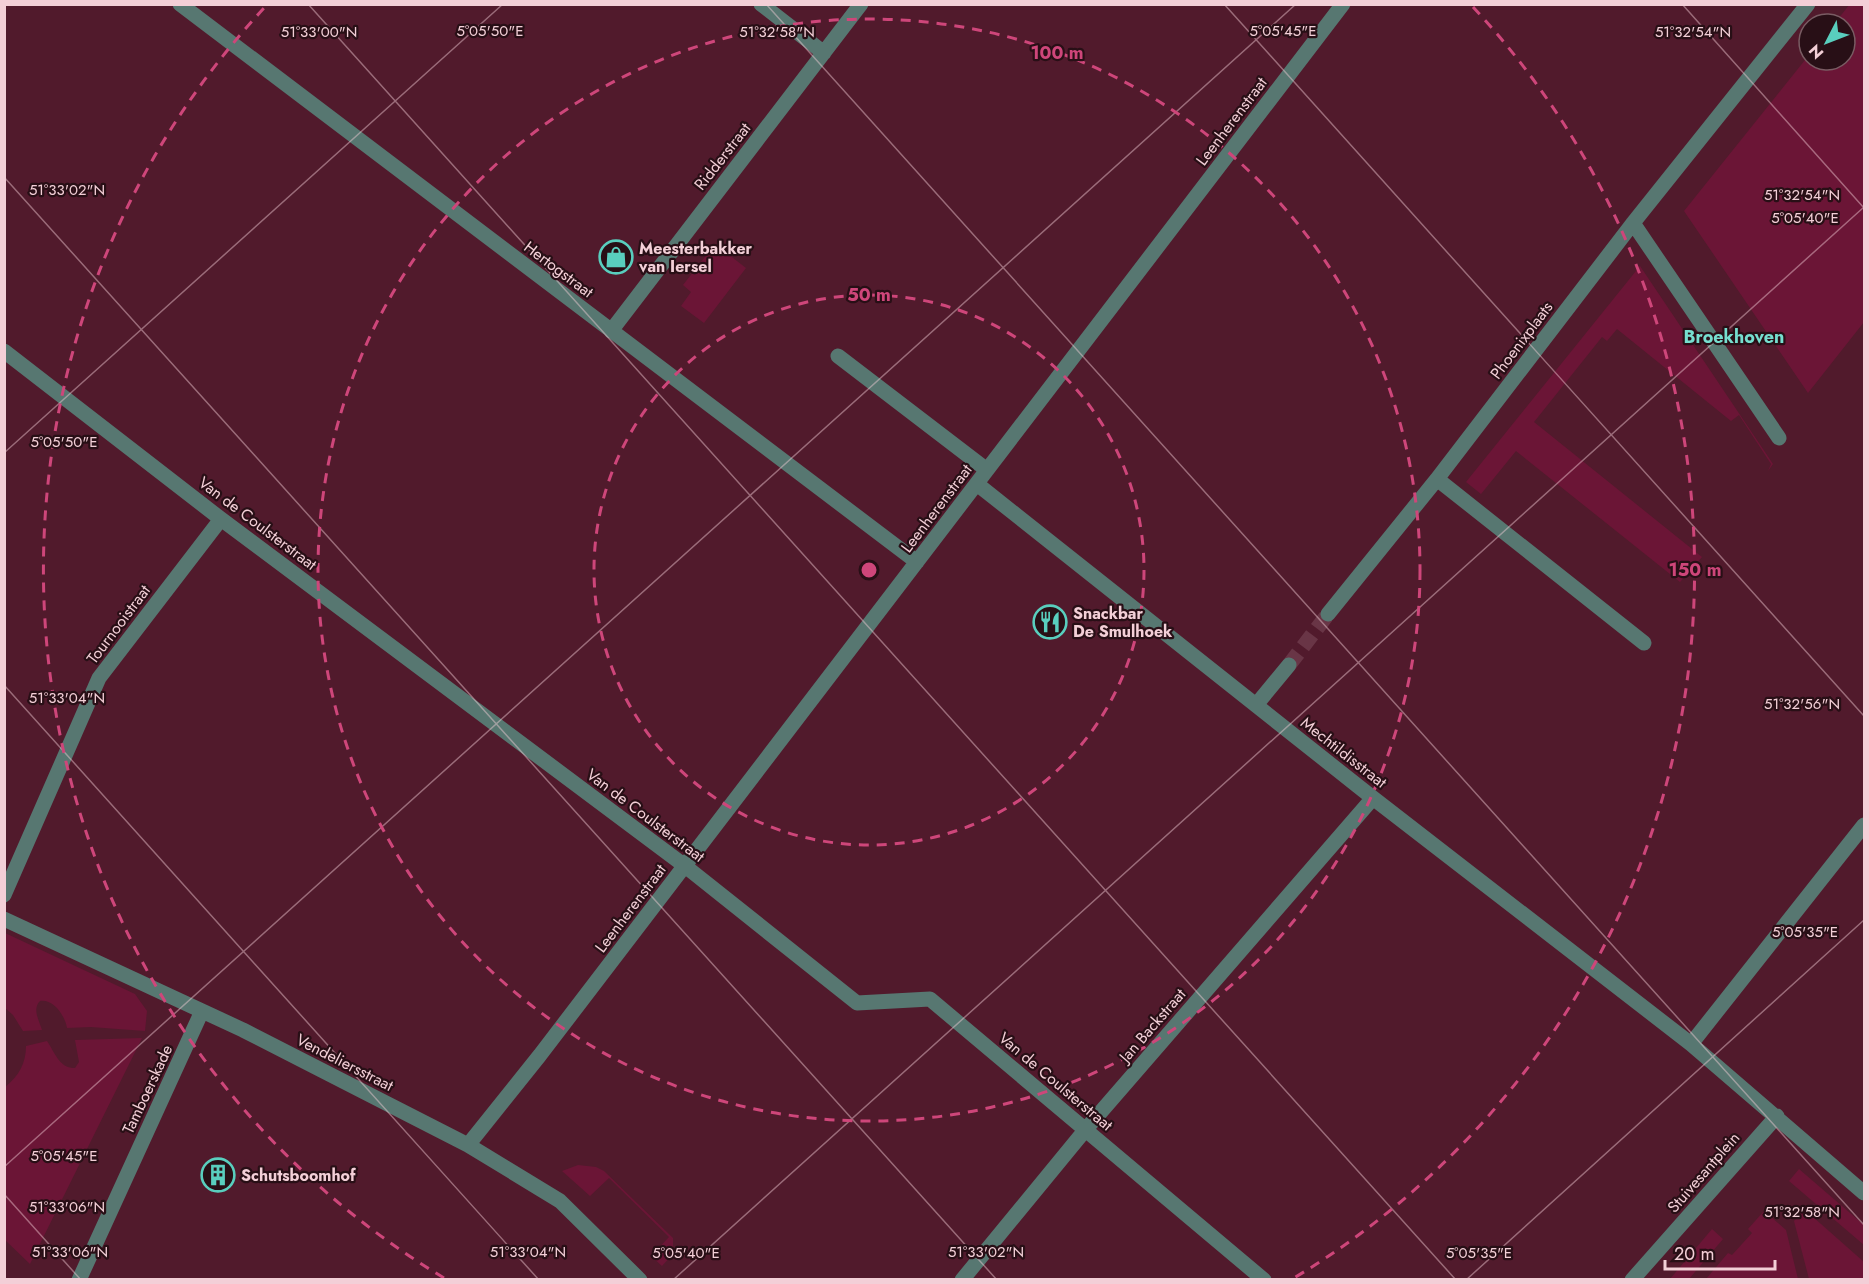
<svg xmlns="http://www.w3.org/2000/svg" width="1869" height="1284" viewBox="0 0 1869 1284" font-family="Jost,sans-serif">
	<rect width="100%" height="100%" fill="#511a2c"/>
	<path fill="#6b1536" d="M 1850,4 L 1864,5 L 1864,322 L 1808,393 L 1684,211 L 1809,55 L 1809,60 L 1845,60 L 1845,24 L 1834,24 Z
		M 715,244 L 746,268 L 704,323 L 681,306 L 691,292 L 683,285 Z
		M 1640,266 L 1773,464 L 1768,471 L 1771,464 L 1739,415 L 1731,421 L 1617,329 L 1607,341 L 1602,337 L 1534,422 L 1702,557 L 1680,582 L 1516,451 L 1481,494 L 1466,482 Z
		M 5,933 L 135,994 L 147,1011 L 145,1031 L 91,1027 L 67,1028 C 65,1016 54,999 40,1001 C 32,1009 39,1020 42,1030 L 23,1031 L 13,1015 L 5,1008 Z
		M 142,1038 L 30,1264 L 5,1240 L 5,1087 C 19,1076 26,1063 26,1046 L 47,1041 C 55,1053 60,1069 75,1068 L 79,1062 L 75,1040 Z
		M 578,1165 L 596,1167 L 604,1171 L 673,1238 L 673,1254 L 662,1266 L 651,1256 L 669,1237 L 609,1178 L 590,1196 L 562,1171 Z
		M 1799,1169 L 1864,1225 L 1864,1245 L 1789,1181 Z
		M 1804,1209 L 1864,1262 L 1864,1279 L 1809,1279 L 1794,1221 Z
		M 1764,1211 L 1786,1230 L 1798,1279 L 1706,1279 L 1728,1253 L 1732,1255 L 1752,1233 L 1748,1229 Z
		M 1712,1229 L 1723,1239 L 1689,1279 L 1670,1279 Z"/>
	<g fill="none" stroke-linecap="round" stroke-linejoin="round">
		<path stroke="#693546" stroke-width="15" stroke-dasharray="15 8" stroke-linecap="butt" d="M 1289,665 L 1328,614"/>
		<path stroke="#577771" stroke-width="15" d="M 180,4 L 917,562
			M 761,4 L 824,53
			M 1633,223 L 1779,438
			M 611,331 L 861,4
			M 4,351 L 221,519 L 685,866 L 857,1003 L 930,999 L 1264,1280
			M 838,356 L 987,470
			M 1437,479 L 1644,643
			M 977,484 L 1373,798 L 1691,1044 L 1864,1193
			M 1328,614 L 1437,479 L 1633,223 L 1808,4
			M 1256,705 L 1289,665
			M 4,895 L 99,678 L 221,519
			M 4,919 L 243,1030 L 468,1145 L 560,1201 L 640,1280
			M 1691,1044 L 1864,825
			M 468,1145 L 540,1055 L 1343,4
			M 79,1280 L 202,1011
			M 962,1280 L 1086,1129 L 1373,798
			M 1632,1280 L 1777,1116"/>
	</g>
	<path fill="none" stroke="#f3cfd7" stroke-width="1.5" stroke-opacity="0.45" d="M 308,4 L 1456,1280M 766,4 L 1864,1225M 1224,4 L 1864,716M 1682,4 L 1864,208M 4,177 L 997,1280M 4,453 L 503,4M 4,685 L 539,1280M 4,1167 L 1296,4M 4,1194 L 81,1280M 673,1280 L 1864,207M 1466,1280 L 1864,920"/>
	<g fill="none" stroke="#ce467a" stroke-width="3" stroke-dasharray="10 8">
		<circle cx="869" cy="570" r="275"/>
		<circle cx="869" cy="570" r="551"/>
		<path d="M444 1278A826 826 0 0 1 265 7M1473 7A826 826 0 0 1 1294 1278"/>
	</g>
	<defs>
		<g id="shop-ring" transform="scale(1.725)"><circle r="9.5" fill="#280f16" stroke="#59cebe" stroke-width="1.5"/><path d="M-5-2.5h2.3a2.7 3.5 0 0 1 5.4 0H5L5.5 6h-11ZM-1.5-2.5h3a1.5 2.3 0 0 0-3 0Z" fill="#59cebe"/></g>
		<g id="restaurant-ring" transform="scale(1.725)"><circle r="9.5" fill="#280f16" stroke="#59cebe" stroke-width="1.5"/><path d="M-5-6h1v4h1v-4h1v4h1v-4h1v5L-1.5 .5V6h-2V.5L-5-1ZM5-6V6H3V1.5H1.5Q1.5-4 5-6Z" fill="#59cebe"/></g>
		<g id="building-ring" transform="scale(1.725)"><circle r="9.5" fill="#280f16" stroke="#59cebe" stroke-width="1.5"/><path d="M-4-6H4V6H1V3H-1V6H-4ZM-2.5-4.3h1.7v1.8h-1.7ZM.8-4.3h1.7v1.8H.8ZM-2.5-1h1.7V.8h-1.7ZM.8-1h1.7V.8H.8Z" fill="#59cebe"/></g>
	</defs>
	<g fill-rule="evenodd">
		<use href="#shop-ring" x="616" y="257"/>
		<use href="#restaurant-ring" x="1050" y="622"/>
		<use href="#building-ring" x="218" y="1175"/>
	</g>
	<g text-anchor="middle" stroke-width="4.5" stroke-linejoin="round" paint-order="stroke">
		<g font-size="16" fill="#f3cfd7" stroke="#280f16">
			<text transform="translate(1231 121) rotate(-53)" y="6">Leenherenstraat</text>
			<text transform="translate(722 156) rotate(-52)" y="6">Ridderstraat</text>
			<text transform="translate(559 269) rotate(37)" y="6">Hertogstraat</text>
			<text transform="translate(1521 340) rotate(-53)" y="6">Phoenixplaats</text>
			<text transform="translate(936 508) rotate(-53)" y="6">Leenherenstraat</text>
			<text transform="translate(258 523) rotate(37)" y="6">Van de Coulsterstraat</text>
			<text transform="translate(118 624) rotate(-53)" y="6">Tournooistraat</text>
			<text transform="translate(1344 752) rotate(38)" y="6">Mechtildisstraat</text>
			<text transform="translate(646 815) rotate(37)" y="6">Van de Coulsterstraat</text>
			<text transform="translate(630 908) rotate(-53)" y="6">Leenherenstraat</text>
			<text transform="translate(1152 1025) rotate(-49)" y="6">Jan Backstraat</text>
			<text transform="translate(345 1062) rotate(27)" y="6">Vendeliersstraat</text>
			<text transform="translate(1056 1081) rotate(40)" y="6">Van de Coulsterstraat</text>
			<text transform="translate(147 1089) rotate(-65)" y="6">Tamboerskade</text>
			<text transform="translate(1703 1172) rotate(-49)" y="6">Stuivesantplein</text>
		</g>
		<g font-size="16" font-weight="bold" fill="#f3cfd7" stroke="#280f16" text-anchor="start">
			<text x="639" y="254">Meesterbakker<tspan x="639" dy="18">van Iersel</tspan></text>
			<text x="1073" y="619">Snackbar<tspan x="1073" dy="18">De Smulhoek</tspan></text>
			<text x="241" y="1181">Schutsboomhof</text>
		</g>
		<g font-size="18" font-weight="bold" fill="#76decf" stroke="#280f16">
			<text x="1734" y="343">Broekhoven</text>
		</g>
	</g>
	<g font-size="15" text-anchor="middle" fill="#f3cfd7" stroke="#280f16" stroke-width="4.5" stroke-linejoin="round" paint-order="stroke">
		<text x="490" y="36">5°05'50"E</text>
		<text x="1283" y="36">5°05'45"E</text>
		<text x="319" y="37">51°33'00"N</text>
		<text x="777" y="37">51°32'58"N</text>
		<text x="1693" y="37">51°32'54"N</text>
		<text x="67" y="195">51°33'02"N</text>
		<text x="1802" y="200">51°32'54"N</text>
		<text x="1805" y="223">5°05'40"E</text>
		<text x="64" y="447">5°05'50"E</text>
		<text x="67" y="703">51°33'04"N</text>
		<text x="1802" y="709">51°32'56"N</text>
		<text x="1805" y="937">5°05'35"E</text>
		<text x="64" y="1161">5°05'45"E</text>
		<text x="67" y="1212">51°33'06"N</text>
		<text x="1802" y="1217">51°32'58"N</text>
		<text x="70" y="1257">51°33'06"N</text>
		<text x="528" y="1257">51°33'04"N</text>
		<text x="986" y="1257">51°33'02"N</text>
		<text x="686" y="1258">5°05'40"E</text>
		<text x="1479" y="1258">5°05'35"E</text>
	</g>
	<circle cx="869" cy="570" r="9" fill="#ce467a" stroke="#280f16" stroke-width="3"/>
	<g font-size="18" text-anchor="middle" font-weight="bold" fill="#ce467a" stroke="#280f16" stroke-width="4.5" stroke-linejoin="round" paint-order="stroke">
		<text x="1057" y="59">100 m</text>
		<text x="869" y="301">50 m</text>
		<text x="1695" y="576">150 m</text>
	</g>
	<rect width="1869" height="1284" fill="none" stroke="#f3cfd7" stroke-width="12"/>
	<g transform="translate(1827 42) rotate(228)"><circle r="28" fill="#280f16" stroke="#795c63" stroke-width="1.5"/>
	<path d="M0-4.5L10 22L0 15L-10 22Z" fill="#59cebe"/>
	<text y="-9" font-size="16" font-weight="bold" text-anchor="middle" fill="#f3cfd7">N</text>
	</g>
	<path d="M1665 1260v9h110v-9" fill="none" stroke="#f3cfd7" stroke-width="3"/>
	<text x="1674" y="1260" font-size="18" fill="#f3cfd7" stroke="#280f16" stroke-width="4.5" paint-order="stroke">20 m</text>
</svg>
